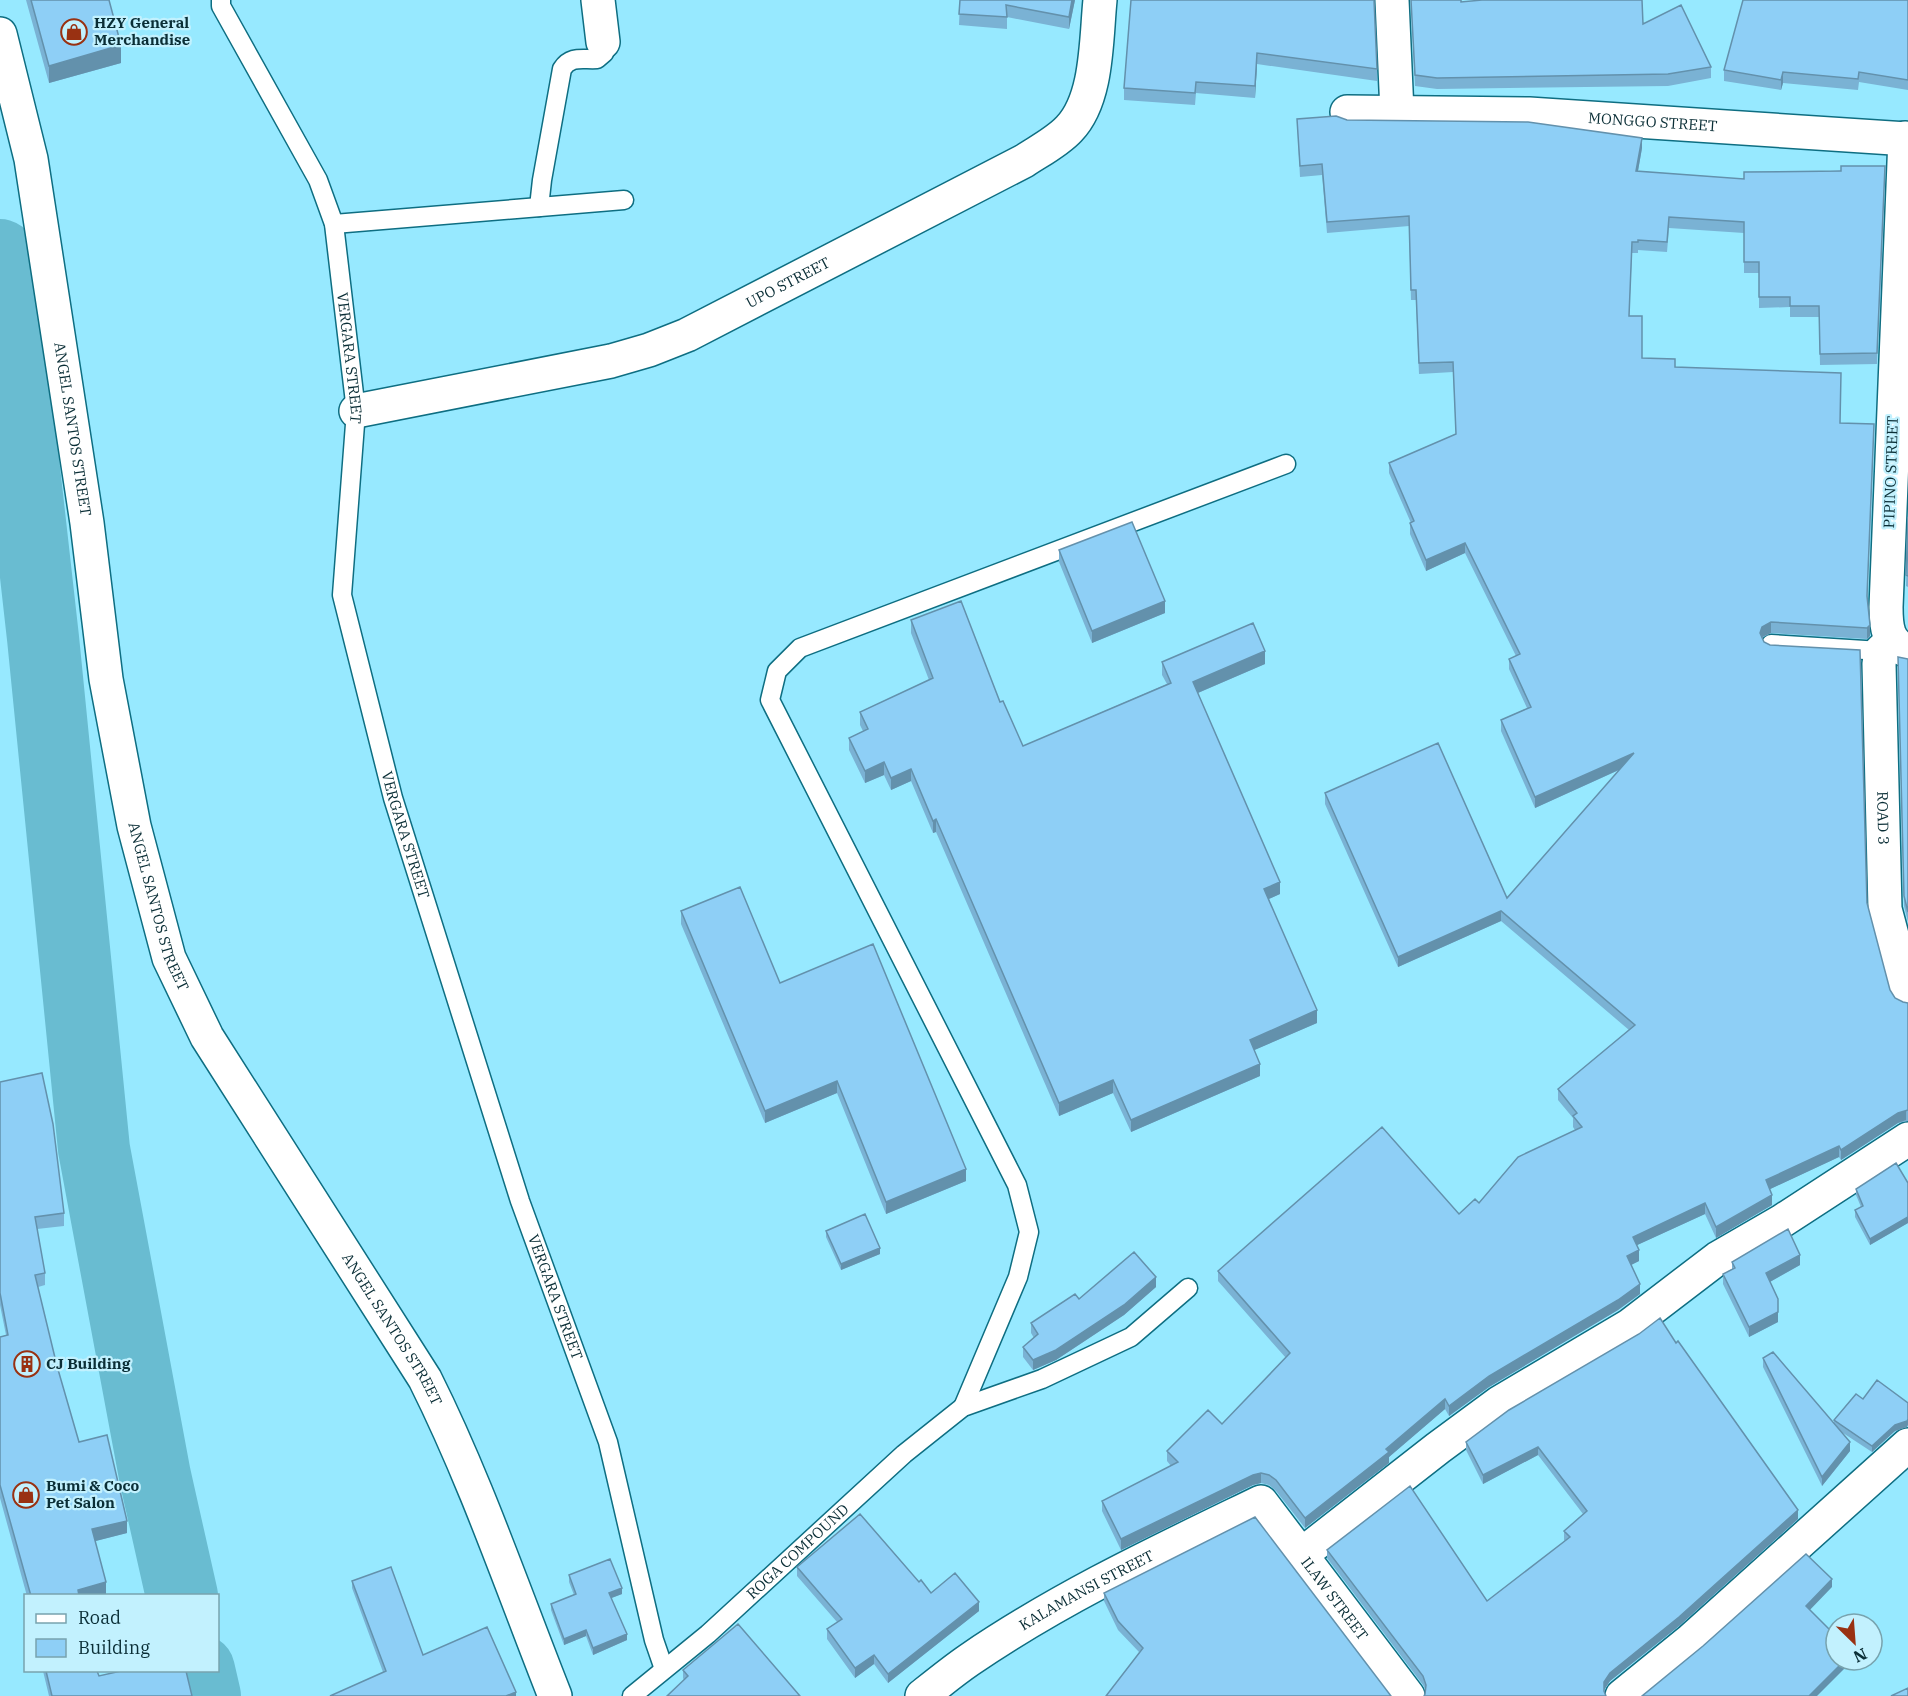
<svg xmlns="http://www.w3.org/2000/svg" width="1908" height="1696" viewBox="0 0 1908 1696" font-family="'IBM Plex Serif',serif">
	<rect width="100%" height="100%" fill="#97e9ff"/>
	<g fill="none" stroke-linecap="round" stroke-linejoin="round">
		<path stroke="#69bcd1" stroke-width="72" d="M 0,255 L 43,638 L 94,1149 L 155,1476 L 182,1596
			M 199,1670 L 205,1696"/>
		<g stroke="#0e6e82" stroke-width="21">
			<g id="lane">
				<path id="s1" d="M 221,0 L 221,6 L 318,180 L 334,224 L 356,411 L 342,595 L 393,798 L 520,1201 L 608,1442 L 654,1640 L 664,1669"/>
				<path d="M 539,207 L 542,180 L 562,69 C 571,55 583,60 597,59 L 604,53 L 603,42"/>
				<path d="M 334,224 L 624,200"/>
				<path d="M 1771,644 L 1881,651"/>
				<path d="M 963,1407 L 1018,1277 L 1029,1232 L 1017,1185 L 770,700 L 777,671 L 800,648 L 1286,464"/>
				<path id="s2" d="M 632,1696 L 708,1634 L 904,1454 L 963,1407 L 1042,1379 L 1131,1337 L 1188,1288"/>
			</g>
		</g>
		<g stroke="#0e6e82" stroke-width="36">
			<g id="street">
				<path d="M 598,0 L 603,42"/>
				<path d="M 1392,0 L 1397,112"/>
				<path id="s3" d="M 1347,112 L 1529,114 L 1908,139"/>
				<path d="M 1905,138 L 1886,607 C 1886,626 1887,644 1908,651"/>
				<path id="s4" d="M 356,411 L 611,361 L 649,350 L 687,335 L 1024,161 C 1039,151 1057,142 1069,129 C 1098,99 1096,39 1100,0"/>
				<path id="s5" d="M 1892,641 L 1881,651 L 1879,664 L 1885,909 L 1908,995"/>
				<path d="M 1301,1555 L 1438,1448 L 1499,1403 L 1629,1326 L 1718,1258 L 1782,1221 L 1908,1139"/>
				<path id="s6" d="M 922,1696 C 937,1684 953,1671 969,1660 C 1061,1597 1162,1550 1261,1502 L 1408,1696"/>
				<path d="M 1622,1696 L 1691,1640 L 1908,1445"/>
			</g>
		</g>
		<g stroke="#0e6e82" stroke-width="36">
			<g id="secondary">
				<path id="s7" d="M 0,34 L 31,159 L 87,523 L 106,679 L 134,826 L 169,958 L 207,1037 L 425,1379 C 476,1481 513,1590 555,1696"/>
			</g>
		</g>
		<use href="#lane" stroke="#fff" stroke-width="18"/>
		<use href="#street" stroke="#fff" stroke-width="33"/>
		<use href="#secondary" stroke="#fff" stroke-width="33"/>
	</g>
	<path fill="#7ab2d4" d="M 26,0 L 109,0 L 121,63 L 49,83 Z
		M 960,0 L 1075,0 L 1069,29 L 1007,17 L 1007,29 L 959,25 Z
		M 1131,0 L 1377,69 L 1377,81 L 1257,64 L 1255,98 L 1196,93 L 1195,105 L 1124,100 L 1124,88 Z
		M 1411,0 L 1461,0 L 1461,2 L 1643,24 L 1711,67 L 1711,78 L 1668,86 L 1437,89 L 1415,86 Z
		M 1908,0 L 1908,90 L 1859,82 L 1858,90 L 1783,83 L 1781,90 L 1724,81 L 1724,70 Z
		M 1297,119 L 1347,120 L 1642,148 L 1638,171 L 1744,179 L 1885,166 L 1877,364 L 1820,365 L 1819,317 L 1790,317 L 1790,307 L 1759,308 L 1759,273 L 1744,273 L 1744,233 L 1669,228 L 1667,252 L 1638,250 L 1638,253 L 1632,253 L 1629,316 L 1642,359 L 1675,367 L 1840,423 L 1868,599 L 1870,636 L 1867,639 L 1771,633 L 1762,638 L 1867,903 L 1890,990 L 1895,998 L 1903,1002 L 1908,1003 L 1908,1121 L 1898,1123 L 1841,1160 L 1839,1157 L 1770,1189 L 1772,1205 L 1716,1238 L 1705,1214 L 1637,1245 L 1639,1261 L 1631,1265 L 1640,1294 L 1618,1310 L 1489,1387 L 1449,1416 L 1445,1409 L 1389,1457 L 1389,1463 L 1305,1528 L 1276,1491 L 1269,1485 L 1261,1483 L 1253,1485 L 1121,1550 L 1102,1511 L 1102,1501 L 1171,1466 L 1167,1461 L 1167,1451 L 1222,1424 L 1286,1358 L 1218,1281 L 1218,1271 L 1459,1214 L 1479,1203 L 1575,1130 L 1573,1127 L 1573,1118 L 1558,1100 L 1558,1089 L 1629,1030 L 1501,921 L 1398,967 L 1325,804 L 1325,793 L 1507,898 L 1619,770 L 1535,808 L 1501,731 L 1501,720 L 1527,708 L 1509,669 L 1509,659 L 1516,656 L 1465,553 L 1426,571 L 1410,534 L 1410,523 L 1411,523 L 1389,473 L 1389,463 L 1456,434 L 1453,372 L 1419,374 L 1416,300 L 1411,300 L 1409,226 L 1327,233 L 1322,175 L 1300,177 Z
		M 1908,517 L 1908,587 L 1906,586 Z
		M 1059,550 L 1165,613 L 1092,643 L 1059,562 Z
		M 911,620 L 1000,702 L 1023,746 L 1167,684 L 1162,675 L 1162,662 L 1265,664 L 1198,693 L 1280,894 L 1269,899 L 1317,1023 L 1254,1050 L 1260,1076 L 1131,1132 L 1113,1093 L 1059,1116 L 936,832 L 933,833 L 911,781 L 891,790 L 884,775 L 865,783 L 849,750 L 849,738 L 863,731 L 860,725 L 860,712 L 929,680 L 911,633 Z
		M 1898,657 L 1908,659 L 1908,922 L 1904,906 Z
		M 681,911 L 780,983 L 966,1181 L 886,1214 L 837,1093 L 765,1123 L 681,924 Z
		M 0,1082 L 64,1213 L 64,1226 L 37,1229 L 45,1273 L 45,1285 L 38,1287 L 57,1366 L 79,1442 L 127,1533 L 95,1541 L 106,1595 L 103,1596 L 27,1596 L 0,1498 L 0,1337 L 6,1335 L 0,1305 Z
		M 1908,1183 L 1908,1223 L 1870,1245 L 1855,1217 L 1855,1210 L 1861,1207 L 1856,1195 L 1856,1189 Z
		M 826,1231 L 880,1254 L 841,1270 L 826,1237 Z
		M 1732,1262 L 1800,1265 L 1770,1282 L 1778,1322 L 1749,1337 L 1723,1284 L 1723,1274 L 1732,1270 Z
		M 1156,1287 L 1124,1315 L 1056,1360 L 1033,1370 L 1023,1357 L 1023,1347 L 1034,1338 L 1031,1333 L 1031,1323 L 1079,1299 Z
		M 1676,1343 L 1798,1519 L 1679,1626 L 1610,1681 L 1604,1690 L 1604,1692 L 1425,1694 L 1426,1691 L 1423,1685 L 1327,1558 L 1327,1550 L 1487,1601 L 1565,1541 L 1564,1540 L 1564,1531 L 1583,1514 L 1538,1455 L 1483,1484 L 1466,1450 L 1466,1442 Z
		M 1763,1358 L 1834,1423 L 1834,1420 L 1863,1399 L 1907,1427 L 1895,1431 L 1872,1452 L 1840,1431 L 1850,1451 L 1822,1486 L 1763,1367 Z
		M 1255,1517 L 1139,1652 L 1118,1630 L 1104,1601 L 1104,1593 Z
		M 797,1567 L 919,1582 L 931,1593 L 979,1611 L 888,1683 L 874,1664 L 855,1678 L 827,1639 L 827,1629 L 837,1622 L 797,1576 Z
		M 569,1575 L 622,1594 L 611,1598 L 627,1640 L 593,1655 L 586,1636 L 564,1645 L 551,1610 L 551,1604 L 574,1595 L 569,1582 Z
		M 352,1581 L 423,1655 L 516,1696 L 383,1672 L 352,1588 Z
		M 683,1670 L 800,1696 L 684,1680 L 683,1678 Z
		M 43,1671 L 97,1671 L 99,1676 L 192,1696 L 49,1696 Z"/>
	<path fill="#6391ac" d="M 1072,0 L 1075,0 L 1069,29 L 1069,17 Z
		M 121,45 L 121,63 L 49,83 L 49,66 Z
		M 1257,53 L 1257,64 L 1255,98 L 1255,86 Z
		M 1783,72 L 1783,83 L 1781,90 L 1781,80 Z
		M 1642,138 L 1642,148 L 1636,182 L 1636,171 Z
		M 1465,543 L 1465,553 L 1426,571 L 1426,560 Z
		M 1165,601 L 1165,613 L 1092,643 L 1092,631 Z
		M 1771,622 L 1771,633 L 1762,637 L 1760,633 L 1762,627 Z
		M 1870,625 L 1870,636 L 1867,639 L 1867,628 Z
		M 1265,651 L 1265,664 L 1193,695 L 1193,682 Z
		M 1634,753 L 1634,763 L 1535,808 L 1535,797 Z
		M 884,762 L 884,775 L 865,783 L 865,771 Z
		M 911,769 L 911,781 L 891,790 L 891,778 Z
		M 936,819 L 936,832 L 933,833 L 933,821 Z
		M 1280,882 L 1280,894 L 1264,901 L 1264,889 Z
		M 1501,911 L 1501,921 L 1398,967 L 1398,957 Z
		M 1317,1010 L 1317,1023 L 1250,1052 L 1250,1040 Z
		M 1260,1064 L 1260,1076 L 1131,1132 L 1131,1120 Z
		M 1113,1080 L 1113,1093 L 1059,1116 L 1059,1103 Z
		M 837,1081 L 837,1093 L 765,1123 L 765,1111 Z
		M 1906,1110 L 1906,1120 L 1898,1123 L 1841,1160 L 1841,1150 L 1898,1113 Z
		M 1839,1146 L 1839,1157 L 1766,1191 L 1766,1180 Z
		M 966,1169 L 966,1181 L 886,1214 L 886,1202 Z
		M 1772,1195 L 1772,1205 L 1716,1238 L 1716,1227 Z
		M 1705,1203 L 1705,1214 L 1633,1247 L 1633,1237 Z
		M 1908,1217 L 1908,1223 L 1870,1245 L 1870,1239 Z
		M 880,1248 L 880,1254 L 841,1270 L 841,1264 Z
		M 1639,1250 L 1639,1261 L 1627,1267 L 1627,1256 Z
		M 1800,1255 L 1800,1265 L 1766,1284 L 1766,1273 Z
		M 1156,1277 L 1156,1287 L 1124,1315 L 1056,1360 L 1033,1370 L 1033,1360 Z
		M 1640,1284 L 1640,1294 L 1618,1310 L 1489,1387 L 1449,1416 L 1449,1406 L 1489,1376 Z
		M 1778,1312 L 1778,1322 L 1749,1337 L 1749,1327 Z
		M 1445,1399 L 1445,1409 L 1389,1457 L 1389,1463 L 1305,1528 L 1305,1518 Z
		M 1908,1419 L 1908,1425 L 1907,1427 L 1895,1431 L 1872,1452 L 1872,1446 L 1895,1425 Z
		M 1850,1442 L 1850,1451 L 1822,1486 L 1822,1477 Z
		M 1538,1447 L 1538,1455 L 1483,1484 L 1483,1475 Z
		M 1261,1473 L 1261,1483 L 1253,1485 L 1121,1550 L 1121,1539 L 1253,1475 Z
		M 1798,1510 L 1798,1519 L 1679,1626 L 1610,1681 L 1604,1690 L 1604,1696 L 1604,1682 L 1610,1673 Z
		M 127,1521 L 127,1533 L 92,1542 L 92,1529 Z
		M 1832,1579 L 1832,1587 L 1806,1614 L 1806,1606 Z
		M 106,1582 L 106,1595 L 103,1596 L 78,1596 L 78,1590 Z
		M 622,1588 L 622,1594 L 609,1599 L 609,1593 Z
		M 979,1602 L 979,1611 L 888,1683 L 888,1674 Z
		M 586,1630 L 586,1636 L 564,1645 L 564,1639 Z
		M 627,1634 L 627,1640 L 593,1655 L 593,1648 Z
		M 874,1655 L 874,1664 L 855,1678 L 855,1668 Z
		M 1845,1660 L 1852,1660 L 1852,1661 L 1817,1696 L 1809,1696 Z
		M 516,1692 L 516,1696 L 506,1696 Z"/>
	<path fill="#8ecff6" stroke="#6391ac" stroke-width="1.5" d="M 31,0 L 109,0 L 121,45 L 49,66 Z
		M 960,0 L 1072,0 L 1069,17 L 1006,5 L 1007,17 L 959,14 Z
		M 1131,0 L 1374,0 L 1377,69 L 1257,53 L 1255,86 L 1196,82 L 1195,93 L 1124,88 Z
		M 1411,0 L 1461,0 L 1461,2 L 1482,0 L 1642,0 L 1643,24 L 1681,5 L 1711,67 L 1668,74 L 1437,78 L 1415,75 Z
		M 1743,0 L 1908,0 L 1908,80 L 1859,72 L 1858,79 L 1783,72 L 1781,80 L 1724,70 Z
		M 1336,116 L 1347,120 L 1528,122 L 1642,138 L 1636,171 L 1744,179 L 1744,172 L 1841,171 L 1841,166 L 1885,166 L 1877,353 L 1820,354 L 1819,306 L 1790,306 L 1790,297 L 1759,297 L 1759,262 L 1744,262 L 1744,222 L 1669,217 L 1667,242 L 1638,240 L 1638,242 L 1632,242 L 1629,316 L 1642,316 L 1642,358 L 1675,359 L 1675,367 L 1841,373 L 1840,423 L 1874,424 L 1867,596 L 1870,625 L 1867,628 L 1771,622 L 1762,627 L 1760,633 L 1764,642 L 1770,645 L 1860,650 L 1867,903 L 1890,990 L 1895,998 L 1903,1002 L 1908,1003 L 1908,1110 L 1898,1113 L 1841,1150 L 1839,1146 L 1766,1180 L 1772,1195 L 1716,1227 L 1705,1203 L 1633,1237 L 1639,1250 L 1627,1256 L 1640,1284 L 1618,1300 L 1489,1376 L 1449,1406 L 1445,1399 L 1386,1449 L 1389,1452 L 1305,1518 L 1276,1480 L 1269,1475 L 1261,1473 L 1253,1475 L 1121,1539 L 1102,1501 L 1178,1462 L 1167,1451 L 1208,1410 L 1222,1424 L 1290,1353 L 1218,1271 L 1382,1127 L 1459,1214 L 1475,1199 L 1479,1203 L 1518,1157 L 1582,1127 L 1573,1116 L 1577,1113 L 1558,1089 L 1635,1025 L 1501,911 L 1398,957 L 1325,793 L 1438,743 L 1507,898 L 1634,753 L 1535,797 L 1501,720 L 1531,707 L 1509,659 L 1520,654 L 1465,543 L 1426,560 L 1410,523 L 1414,521 L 1389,463 L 1456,434 L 1453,362 L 1419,363 L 1416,290 L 1411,290 L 1409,216 L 1327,222 L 1322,164 L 1300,166 L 1297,119 Z
		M 1908,517 L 1908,576 L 1906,575 Z
		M 1132,522 L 1165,601 L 1092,631 L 1059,550 Z
		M 961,601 L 1000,702 L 1003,701 L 1023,746 L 1171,683 L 1162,662 L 1253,623 L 1265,651 L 1193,682 L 1280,882 L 1264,889 L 1317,1010 L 1250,1040 L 1260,1064 L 1131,1120 L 1113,1080 L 1059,1103 L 936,819 L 933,821 L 911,769 L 891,778 L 884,762 L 865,771 L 849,738 L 868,729 L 860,712 L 933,678 L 911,620 Z
		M 1898,657 L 1908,659 L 1908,912 L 1904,896 Z
		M 740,887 L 780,983 L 873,944 L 966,1169 L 886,1202 L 837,1081 L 765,1111 L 681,911 Z
		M 42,1073 L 53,1124 L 64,1213 L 35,1217 L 45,1273 L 35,1275 L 57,1366 L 79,1442 L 107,1435 L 127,1521 L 92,1529 L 106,1582 L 78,1590 L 79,1596 L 31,1596 L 0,1485 L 0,1337 L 8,1335 L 0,1293 L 0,1082 Z
		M 1896,1163 L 1908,1183 L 1908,1217 L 1870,1239 L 1855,1210 L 1863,1206 L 1856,1189 Z
		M 865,1214 L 880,1248 L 841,1264 L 826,1231 Z
		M 1788,1229 L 1800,1255 L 1766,1273 L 1778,1299 L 1778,1312 L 1749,1327 L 1723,1274 L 1735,1268 L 1732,1262 Z
		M 1134,1252 L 1156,1277 L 1124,1305 L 1056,1350 L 1033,1360 L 1023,1347 L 1038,1334 L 1031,1323 L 1075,1294 L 1079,1299 Z
		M 1660,1318 L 1676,1343 L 1678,1341 L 1798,1510 L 1679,1617 L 1610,1673 L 1604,1682 L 1604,1691 L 1606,1696 L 1424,1696 L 1425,1694 L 1426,1685 L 1423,1676 L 1327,1550 L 1410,1486 L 1487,1601 L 1570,1537 L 1564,1531 L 1587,1511 L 1538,1447 L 1483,1475 L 1466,1442 L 1509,1410 L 1639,1334 Z
		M 1773,1352 L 1850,1442 L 1822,1477 L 1763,1358 Z
		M 1877,1380 L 1908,1403 L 1908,1419 L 1907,1421 L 1895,1425 L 1872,1446 L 1834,1420 L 1856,1394 L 1863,1399 Z
		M 860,1514 L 919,1582 L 921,1580 L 931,1593 L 955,1573 L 979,1602 L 888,1674 L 874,1655 L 855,1668 L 827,1629 L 842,1619 L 797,1567 Z
		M 1255,1517 L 1391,1696 L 1106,1696 L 1143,1648 L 1118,1621 L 1104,1593 Z
		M 1806,1554 L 1832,1579 L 1806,1606 L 1836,1636 L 1836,1660 L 1845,1660 L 1809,1696 L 1642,1696 L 1703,1646 Z
		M 610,1559 L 622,1588 L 609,1593 L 627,1634 L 593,1648 L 586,1630 L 564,1639 L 551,1604 L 576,1594 L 569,1575 Z
		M 391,1567 L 423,1655 L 487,1627 L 516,1692 L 506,1696 L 330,1696 L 386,1671 L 352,1581 Z
		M 738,1624 L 800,1696 L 667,1696 L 688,1676 L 683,1670 Z
		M 46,1671 L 97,1671 L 99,1676 L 121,1671 L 186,1671 L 192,1696 L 52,1696 Z
		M 1908,1688 L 1908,1696 L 1891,1696 Z"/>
	<defs>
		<g id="shop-ring" transform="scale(1.35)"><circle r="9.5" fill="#c2f1fe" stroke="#993112" stroke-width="1.5"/><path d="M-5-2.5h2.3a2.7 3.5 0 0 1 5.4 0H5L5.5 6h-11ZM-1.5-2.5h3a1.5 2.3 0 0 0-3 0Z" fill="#993112"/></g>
		<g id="building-ring" transform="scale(1.35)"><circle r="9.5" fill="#c2f1fe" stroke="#993112" stroke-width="1.5"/><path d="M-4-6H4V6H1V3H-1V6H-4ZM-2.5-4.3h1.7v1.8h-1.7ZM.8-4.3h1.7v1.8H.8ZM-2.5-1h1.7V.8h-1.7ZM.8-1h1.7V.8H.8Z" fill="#993112"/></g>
	</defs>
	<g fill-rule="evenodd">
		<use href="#shop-ring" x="74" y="32"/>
		<use href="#building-ring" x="27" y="1364"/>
		<use href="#shop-ring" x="26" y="1495"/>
	</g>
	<g text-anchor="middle" stroke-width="4.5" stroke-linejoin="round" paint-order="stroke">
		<g font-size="15" font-weight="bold" fill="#0a2e36" stroke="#c2f1fe" text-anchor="start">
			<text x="94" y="28">HZY General<tspan x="94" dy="17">Merchandise</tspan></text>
			<text x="46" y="1369">CJ Building</text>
			<text x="46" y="1491">Bumi &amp; Coco<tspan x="46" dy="17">Pet Salon</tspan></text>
		</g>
		<g font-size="15" fill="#0a2e36" stroke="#c2f1fe">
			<text dy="5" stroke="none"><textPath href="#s3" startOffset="306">MONGGO STREET</textPath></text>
			<text dy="5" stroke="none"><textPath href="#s4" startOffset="454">UPO STREET</textPath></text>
			<text dy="5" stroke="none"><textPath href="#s1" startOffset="387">VERGARA STREET</textPath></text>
			<text dy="5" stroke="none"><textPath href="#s7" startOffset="402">ANGEL SANTOS STREET</textPath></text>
			<text transform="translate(1891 472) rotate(-88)" y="5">PIPINO STREET</text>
			<text dy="5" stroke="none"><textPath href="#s5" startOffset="182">ROAD 3</textPath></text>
			<text dy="5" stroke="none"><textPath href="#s1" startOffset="873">VERGARA STREET</textPath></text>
			<text dy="5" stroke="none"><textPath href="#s7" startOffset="888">ANGEL SANTOS STREET</textPath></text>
			<text dy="5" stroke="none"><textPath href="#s1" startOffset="1359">VERGARA STREET</textPath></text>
			<text dy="5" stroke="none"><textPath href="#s7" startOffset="1374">ANGEL SANTOS STREET</textPath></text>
			<text dy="5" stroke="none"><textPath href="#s2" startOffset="220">ROGA COMPOUND</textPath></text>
			<text dy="5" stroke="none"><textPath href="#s6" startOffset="196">KALAMANSI STREET</textPath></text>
			<text dy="5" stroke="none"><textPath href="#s6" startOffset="513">ILAW STREET</textPath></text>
		</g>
	</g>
	<rect x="24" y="1594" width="195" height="78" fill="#c2f1fe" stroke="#78a3ae" stroke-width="1.5"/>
	<rect x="36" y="1614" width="30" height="9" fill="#ffffff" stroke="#78a3ae" stroke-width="1.5"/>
	<text x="78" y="1624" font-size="18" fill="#0a2e36">Road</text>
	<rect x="36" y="1639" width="30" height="18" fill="#8ecff6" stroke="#78a3ae" stroke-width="1.5"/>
	<text x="78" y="1654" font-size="18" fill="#0a2e36">Building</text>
	<g transform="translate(1854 1642) rotate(155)"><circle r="28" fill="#c2f1fe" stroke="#78a3ae" stroke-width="1.5"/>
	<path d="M0-4.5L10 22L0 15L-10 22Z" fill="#993112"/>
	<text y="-9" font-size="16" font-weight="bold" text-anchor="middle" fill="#0a2e36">N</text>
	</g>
</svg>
